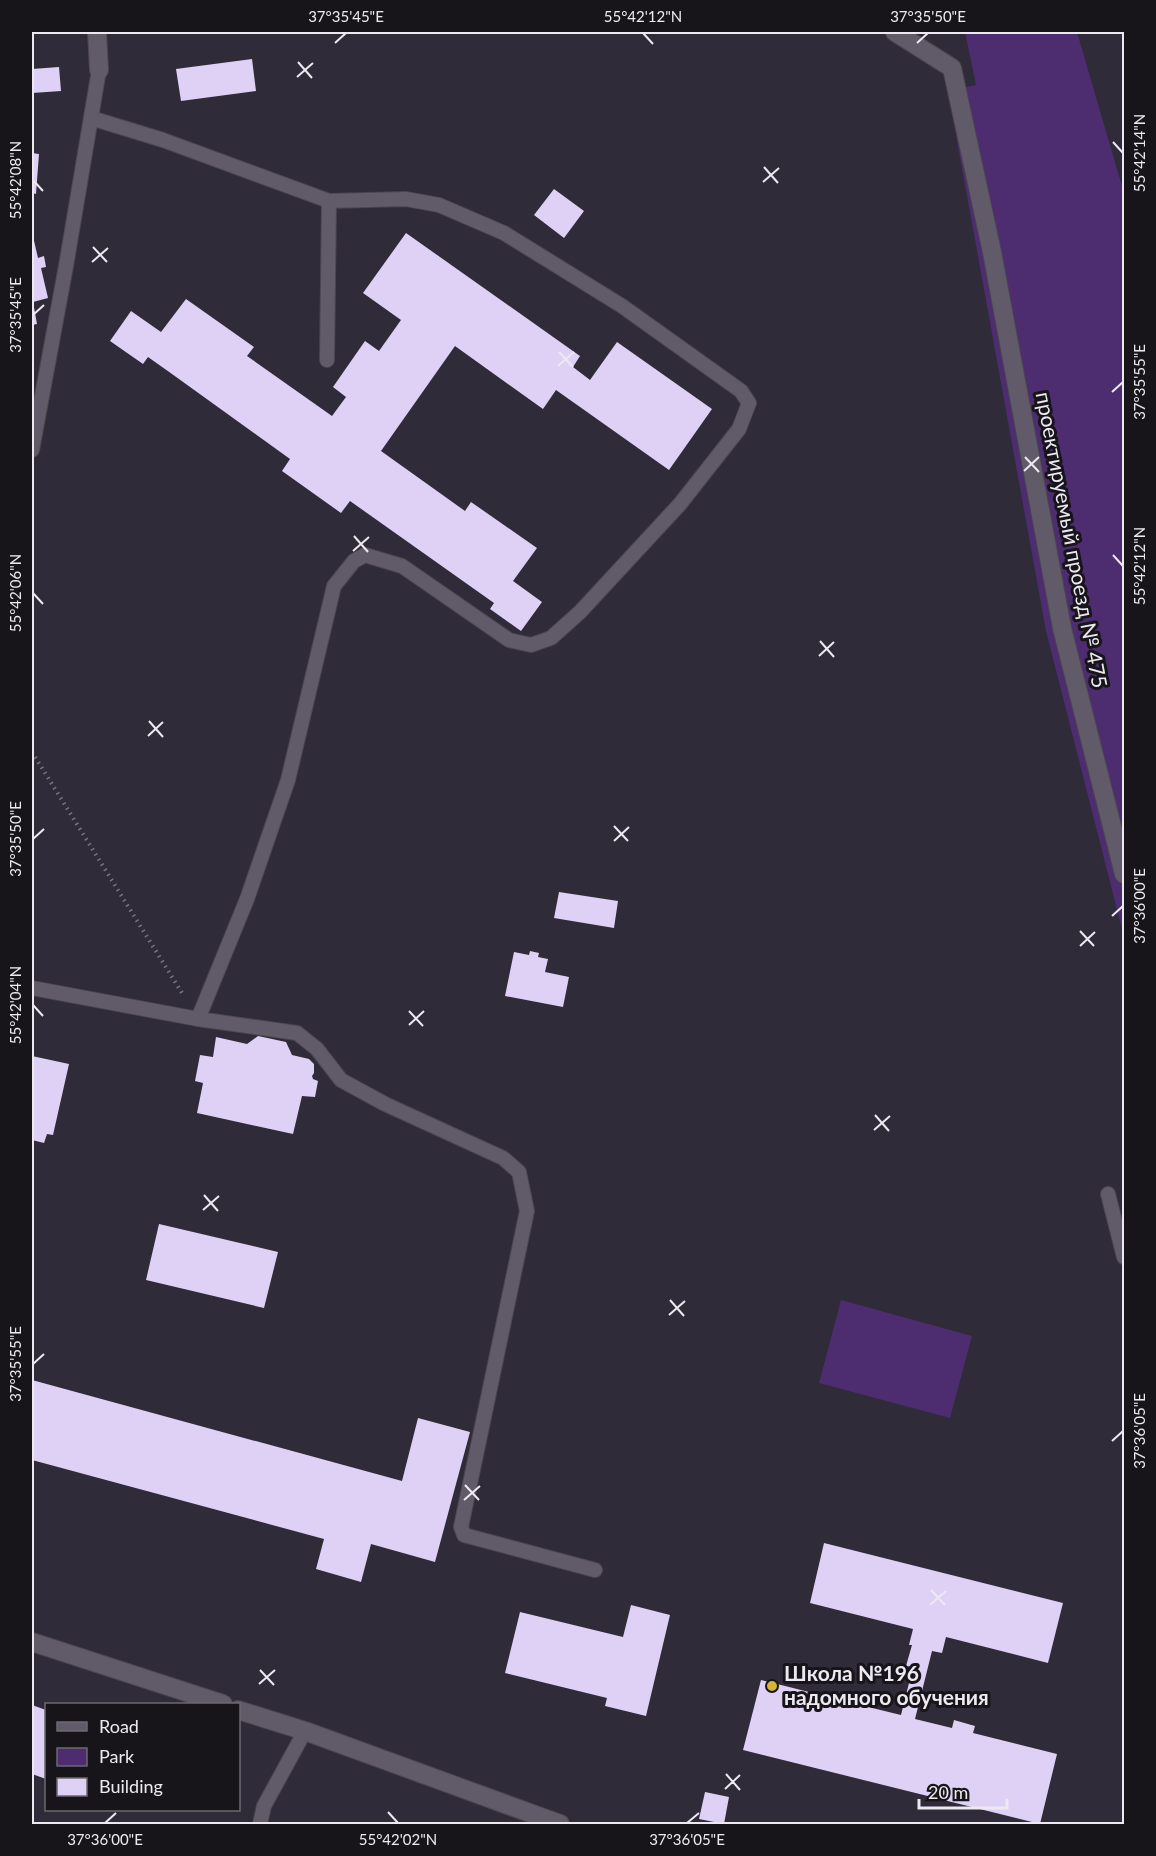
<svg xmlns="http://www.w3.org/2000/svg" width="1156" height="1856" viewBox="0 0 1156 1856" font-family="Lato,sans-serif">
	<rect width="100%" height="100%" fill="#302b38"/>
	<path fill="#4d2c6f" d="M 965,32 L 1077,32 L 1124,193 L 1124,937 L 1046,631 L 948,91 L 976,85 Z
		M 841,1300 L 972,1336 L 950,1418 L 819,1383 Z"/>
	<path fill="#dfd1f5" d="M 252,59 L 256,91 L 181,101 L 176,69 Z
		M 59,67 L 61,91 L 32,93 L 32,69 Z
		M 32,153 L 39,154 L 36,194 L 32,193 Z
		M 554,189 L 584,211 L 564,238 L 534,215 Z
		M 32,232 L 38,258 L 44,256 L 46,267 L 41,268 L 48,298 L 33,302 L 37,324 L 32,325 Z
		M 406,233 L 580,356 L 573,367 L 590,380 L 617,342 L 712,409 L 669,470 L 556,390 L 543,409 L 455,346 L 381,451 L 465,511 L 471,502 L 537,548 L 513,581 L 542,602 L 521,631 L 490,609 L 494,603 L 350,501 L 341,513 L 282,471 L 290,459 L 172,374 L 148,357 L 143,364 L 110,341 L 131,311 L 161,332 L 186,299 L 254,347 L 247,356 L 332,416 L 346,397 L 333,387 L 365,341 L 379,351 L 401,320 L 363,293 Z
		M 559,892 L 618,901 L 614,928 L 554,918 Z
		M 530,951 L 539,953 L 538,957 L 548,959 L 545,972 L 569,977 L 563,1007 L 505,996 L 514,952 L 529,955 Z
		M 258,1036 L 286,1042 L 292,1055 L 309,1059 L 314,1064 L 314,1073 L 312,1076 L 313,1079 L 318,1081 L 315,1097 L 302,1096 L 293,1134 L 197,1113 L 203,1083 L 195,1081 L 200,1055 L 213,1057 L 216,1037 L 247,1044 Z
		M 32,1056 L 69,1064 L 53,1135 L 47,1134 L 44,1143 L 32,1140 Z
		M 159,1224 L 278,1252 L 264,1308 L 146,1280 Z
		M 32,1380 L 402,1481 L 418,1418 L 470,1432 L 435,1562 L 371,1544 L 361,1582 L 316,1569 L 324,1539 L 32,1460 Z
		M 824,1543 L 1063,1603 L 1048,1663 L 946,1637 L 942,1653 L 932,1651 L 915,1719 L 952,1728 L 954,1720 L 975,1726 L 973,1733 L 1057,1754 L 1040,1824 L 743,1750 L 761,1680 L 841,1700 L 844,1692 L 865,1698 L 864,1706 L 901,1715 L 913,1667 L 906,1666 L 912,1645 L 909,1645 L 913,1629 L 810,1603 Z
		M 631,1605 L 670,1615 L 646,1716 L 605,1706 L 607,1698 L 505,1673 L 520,1612 L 623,1637 Z
		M 32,1705 L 46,1710 L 46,1779 L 32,1774 Z
		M 705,1792 L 729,1797 L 724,1824 L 699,1819 Z"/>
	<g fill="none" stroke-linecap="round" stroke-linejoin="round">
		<g stroke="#4b4651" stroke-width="16">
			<path id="lane" d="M 91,118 L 163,140 L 329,201 L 406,199 L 439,205 L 504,233 L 622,306 L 741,391 L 749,403 L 739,429 L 680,504 L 580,612 L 551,638 L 531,645 L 509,640 L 402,566 L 365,555 L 354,561 L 334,586 L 288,780 L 247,899 L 198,1019
				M 327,360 L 329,201
				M 32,450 L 66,266 L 99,70
				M 32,988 L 198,1019 L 297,1033 L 317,1049 L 341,1080 L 385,1104 L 503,1158 L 519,1172 L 527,1211 L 461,1527 L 464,1535 L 595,1570
				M 1108,1194 L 1124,1257
				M 260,1824 L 264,1806 L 305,1731"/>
		</g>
		<g stroke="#4b4651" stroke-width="20">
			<path id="street" d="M 97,32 L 99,70
				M 895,32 L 952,68 L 992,252 L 1062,628 L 1124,874
				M 32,1642 L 223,1704
				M 238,1710 L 305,1731 L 560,1824"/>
		</g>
		<path stroke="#78747f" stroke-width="4" stroke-dasharray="1.5 4.5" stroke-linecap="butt" d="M 32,752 L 182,993"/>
		<use href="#lane" stroke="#615b69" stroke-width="14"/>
		<use href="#street" stroke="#615b69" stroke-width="18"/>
	</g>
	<path fill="none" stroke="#ece9f1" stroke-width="2" d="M 643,33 L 653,44M 335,43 L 346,33M 917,43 L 928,33M 298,62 L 312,78M 297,77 L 313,63M 1113,142 L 1123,153M 764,167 L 778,183M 33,180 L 43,191M 763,182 L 779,168M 93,247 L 107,262M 92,262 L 108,248M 33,315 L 44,305M 559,352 L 573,367M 558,366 L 574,352M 1112,392 L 1123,382M 1025,457 L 1039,472M 1024,471 L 1039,457M 354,536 L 368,552M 353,551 L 369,537M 1113,555 L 1123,566M 33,593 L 43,604M 820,641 L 834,657M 819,656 L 834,642M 149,721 L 163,737M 148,736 L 163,722M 614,826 L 628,841M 33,839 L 44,829M 614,841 L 629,827M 1112,916 L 1123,906M 1080,931 L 1094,946M 1080,946 L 1095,932M 33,1005 L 43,1016M 409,1011 L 423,1026M 409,1025 L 424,1011M 875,1115 L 889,1131M 874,1130 L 890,1116M 204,1195 L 218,1211M 203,1210 L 219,1196M 670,1300 L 684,1316M 669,1315 L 685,1301M 33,1364 L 44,1354M 1112,1441 L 1123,1431M 465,1485 L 479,1500M 464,1500 L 480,1486M 931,1590 L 945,1605M 930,1605 L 946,1591M 260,1670 L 274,1685M 259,1684 L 275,1670M 726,1774 L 740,1790M 725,1789 L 740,1775M 388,1812 L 398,1823M 105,1823 L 116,1813M 687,1823 L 699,1813"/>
	<circle fill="#d6b534" stroke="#17141a" stroke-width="2" cx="772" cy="1686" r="6"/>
	<g text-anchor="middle" stroke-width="6" stroke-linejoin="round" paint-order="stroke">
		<g font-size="21" fill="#ece9f1" stroke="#17141a">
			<text transform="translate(1071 540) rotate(79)" y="7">проектируемый проезд № 475</text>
		</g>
		<g font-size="21" font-weight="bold" fill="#ece9f1" stroke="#17141a" text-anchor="start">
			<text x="784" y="1681">Школа №196<tspan x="784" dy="24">надомного обучения</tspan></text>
		</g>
	</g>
	<rect width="1156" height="1856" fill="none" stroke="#17141a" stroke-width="66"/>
	<rect x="45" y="1703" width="195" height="108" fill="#17141a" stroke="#6c6970" stroke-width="1.5"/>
	<rect x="57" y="1722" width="30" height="9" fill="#615b69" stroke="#6c6970" stroke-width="1.5"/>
	<text x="99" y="1733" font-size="18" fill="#ece9f1">Road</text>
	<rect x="57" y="1748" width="30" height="18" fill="#4d2c6f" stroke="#6c6970" stroke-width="1.5"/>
	<text x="99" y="1763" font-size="18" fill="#ece9f1">Park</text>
	<rect x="57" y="1778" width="30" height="18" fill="#dfd1f5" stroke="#6c6970" stroke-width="1.5"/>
	<text x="99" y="1793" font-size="18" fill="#ece9f1">Building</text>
	<path d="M919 1799v9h88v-9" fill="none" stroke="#ece9f1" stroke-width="3"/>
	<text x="928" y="1799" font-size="18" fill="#ece9f1" stroke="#17141a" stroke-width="4.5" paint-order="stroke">20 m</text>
	<rect x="33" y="33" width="1090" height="1790" fill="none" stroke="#ece9f1" stroke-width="2"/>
	<g font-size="15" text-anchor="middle" fill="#ece9f1">
		<text x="346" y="22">37°35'45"E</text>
		<text x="643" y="22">55°42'12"N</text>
		<text x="928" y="22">37°35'50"E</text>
		<text transform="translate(1140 153) rotate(-90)" y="5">55°42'14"N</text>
		<text transform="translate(16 180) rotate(-90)" y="5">55°42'08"N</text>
		<text transform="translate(16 315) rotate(-90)" y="5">37°35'45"E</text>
		<text transform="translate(1140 382) rotate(-90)" y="5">37°35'55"E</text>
		<text transform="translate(1140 566) rotate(-90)" y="5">55°42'12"N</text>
		<text transform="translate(16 593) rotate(-90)" y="5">55°42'06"N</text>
		<text transform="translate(16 839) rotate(-90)" y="5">37°35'50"E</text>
		<text transform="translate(1140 906) rotate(-90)" y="5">37°36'00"E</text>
		<text transform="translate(16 1005) rotate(-90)" y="5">55°42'04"N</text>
		<text transform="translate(16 1364) rotate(-90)" y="5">37°35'55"E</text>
		<text transform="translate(1140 1431) rotate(-90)" y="5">37°36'05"E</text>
		<text x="105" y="1845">37°36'00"E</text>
		<text x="398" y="1845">55°42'02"N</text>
		<text x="687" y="1845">37°36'05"E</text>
	</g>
</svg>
